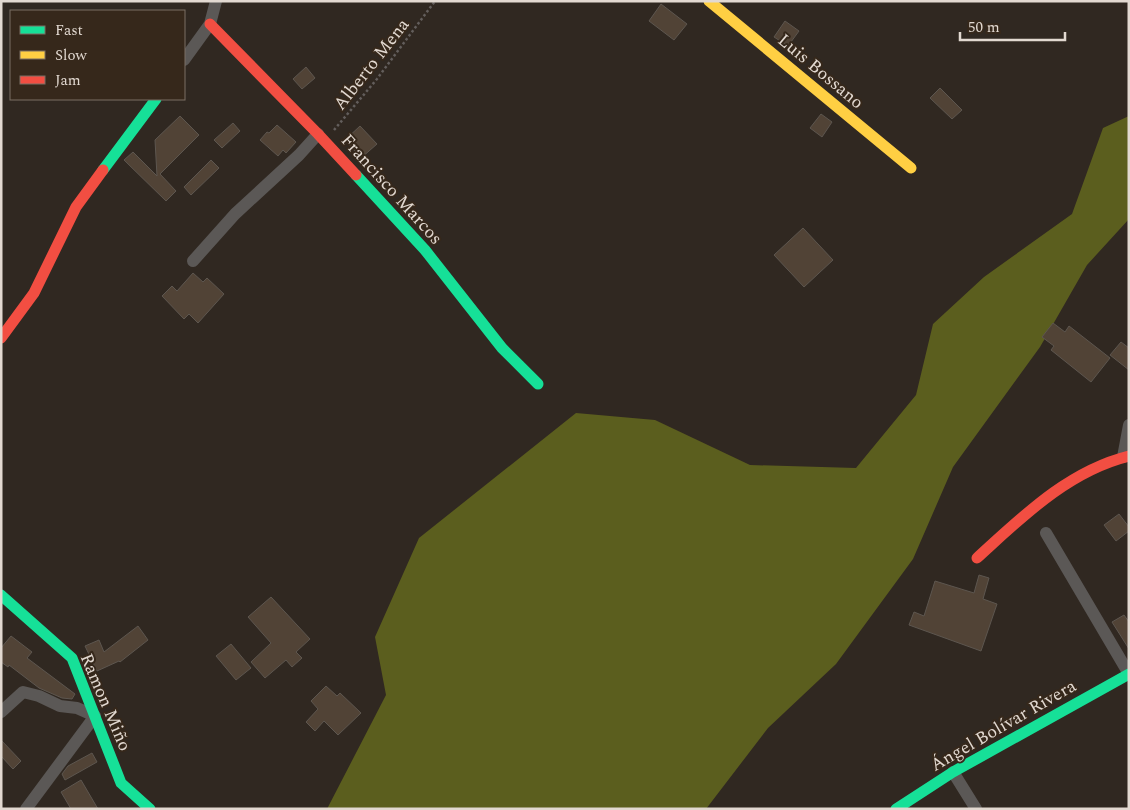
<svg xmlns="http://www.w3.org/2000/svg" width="1130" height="810" viewBox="0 0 1130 810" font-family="Spectral,serif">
	<rect width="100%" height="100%" fill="#302821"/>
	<path fill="#5b5e1e" d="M 1129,116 L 1129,219 L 1087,265 L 1040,347 L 953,467 L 913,559 L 836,664 L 768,728 L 706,809 L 327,809 L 386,695 L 375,637 L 419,538 L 576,413 L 655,420 L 750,465 L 856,468 L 916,395 L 933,324 L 984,277 L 1072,214 L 1103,128 Z"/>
	<path fill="#514336" stroke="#5d564f" d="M 661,4 L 687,24 L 674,40 L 649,21 Z
		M 785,21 L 799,31 L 788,46 L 774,37 Z
		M 306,67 L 315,78 L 302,89 L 293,79 Z
		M 940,88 L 962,110 L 952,119 L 930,98 Z
		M 821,114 L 832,122 L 822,137 L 810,128 Z
		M 180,116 L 199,135 L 160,174 L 176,191 L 166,201 L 124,160 L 133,152 L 157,176 L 155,140 Z
		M 233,123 L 240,131 L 222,148 L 214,140 Z
		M 277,125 L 296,142 L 286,153 L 283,150 L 278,156 L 260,140 L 267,132 L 269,133 Z
		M 360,126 L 377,144 L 361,158 L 345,140 Z
		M 211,160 L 219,168 L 191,195 L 184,187 Z
		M 803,228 L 833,260 L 804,287 L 774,255 Z
		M 193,273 L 203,282 L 207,278 L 224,294 L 198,323 L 189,314 L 184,319 L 162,296 L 172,286 L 177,291 Z
		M 1053,323 L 1065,332 L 1069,326 L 1110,358 L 1091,382 L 1051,350 L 1054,346 L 1042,337 Z
		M 1121,342 L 1129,348 L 1129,370 L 1110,355 Z
		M 1119,514 L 1129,527 L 1129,531 L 1116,541 L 1104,525 Z
		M 979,575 L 989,578 L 983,599 L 997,604 L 981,651 L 909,625 L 914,612 L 924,616 L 935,581 L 974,593 Z
		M 271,597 L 310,639 L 296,652 L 302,658 L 292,667 L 286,660 L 265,678 L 251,662 L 271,643 L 248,617 Z
		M 1124,615 L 1129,622 L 1129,649 L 1112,622 Z
		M 138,626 L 148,640 L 120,662 L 119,661 L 97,671 L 85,646 L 99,640 L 104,652 Z
		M 11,636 L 32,652 L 27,658 L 75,694 L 72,699 L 62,698 L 39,688 L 9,665 L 8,667 L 1,662 L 1,648 Z
		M 231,644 L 251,668 L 236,680 L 216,656 Z
		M 326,686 L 337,696 L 340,693 L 361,713 L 338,735 L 324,721 L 315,731 L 306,722 L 318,709 L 311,701 Z
		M 1,740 L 21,761 L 13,769 L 1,756 Z
		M 92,753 L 97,762 L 65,780 L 62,774 L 68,766 Z
		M 81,780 L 98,809 L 71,809 L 61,792 Z"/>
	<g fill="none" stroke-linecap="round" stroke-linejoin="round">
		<path stroke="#635e5c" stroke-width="2.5" stroke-dasharray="2.5 2.5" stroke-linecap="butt" d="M 334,130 L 377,79 L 435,1"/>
		<path stroke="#5b5856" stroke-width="12" d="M 184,60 L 210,24 L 216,1
			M 193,261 L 235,214 L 299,155 L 318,134
			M 1123,457 L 1129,425
			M 1046,533 L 1129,674
			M 1,712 L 23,692 L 39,696 L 60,706 L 77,708 L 95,716 L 26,809
			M 953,772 L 976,809"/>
		<path stroke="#16e098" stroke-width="11" d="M 103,170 L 156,99
			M 356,175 L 425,250 L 502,348 L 538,384
			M 1,595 L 72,658 L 121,783 L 150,809
			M 896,809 L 953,772 L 1129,674"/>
		<path stroke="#ffcf43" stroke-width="11" d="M 709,1 L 911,168"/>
		<path stroke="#f24e42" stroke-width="11" d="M 210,24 L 318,134 L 356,175
			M 1,338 L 34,293 L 76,207 L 103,170
			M 977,558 C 1022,517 1068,471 1129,456"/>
	</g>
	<g text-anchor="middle" stroke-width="4" stroke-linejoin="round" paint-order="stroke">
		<g font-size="18" fill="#e2d9d1" stroke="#36281b">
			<text transform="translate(371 64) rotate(-52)" y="6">Alberto Mena</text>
			<text transform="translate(821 71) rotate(40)" y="6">Luis Bossano</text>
			<text transform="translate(392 189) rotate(48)" y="6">Francisco Marcos</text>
			<text transform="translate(106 702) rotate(67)" y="6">Ramon Miño</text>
			<text transform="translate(1003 725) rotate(-30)" y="6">Ángel Bolívar Rivera</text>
		</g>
	</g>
	<rect width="1130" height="810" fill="none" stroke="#e2d9d1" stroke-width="5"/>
	<rect x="10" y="10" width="175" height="90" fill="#36281b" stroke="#7b6f64"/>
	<rect x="20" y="26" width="25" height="8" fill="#16e098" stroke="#7b6f64"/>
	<text x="55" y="35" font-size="15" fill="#e2d9d1">Fast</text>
	<rect x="20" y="51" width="25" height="8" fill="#ffcf43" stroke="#7b6f64"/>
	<text x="55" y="60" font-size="15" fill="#e2d9d1">Slow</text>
	<rect x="20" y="76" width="25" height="8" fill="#f24e42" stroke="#7b6f64"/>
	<text x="55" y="85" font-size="15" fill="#e2d9d1">Jam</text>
	<path d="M960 32v8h105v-8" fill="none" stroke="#e2d9d1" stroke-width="2.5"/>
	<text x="968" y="32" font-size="15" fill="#e2d9d1" stroke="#36281b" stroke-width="4" paint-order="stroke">50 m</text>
</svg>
